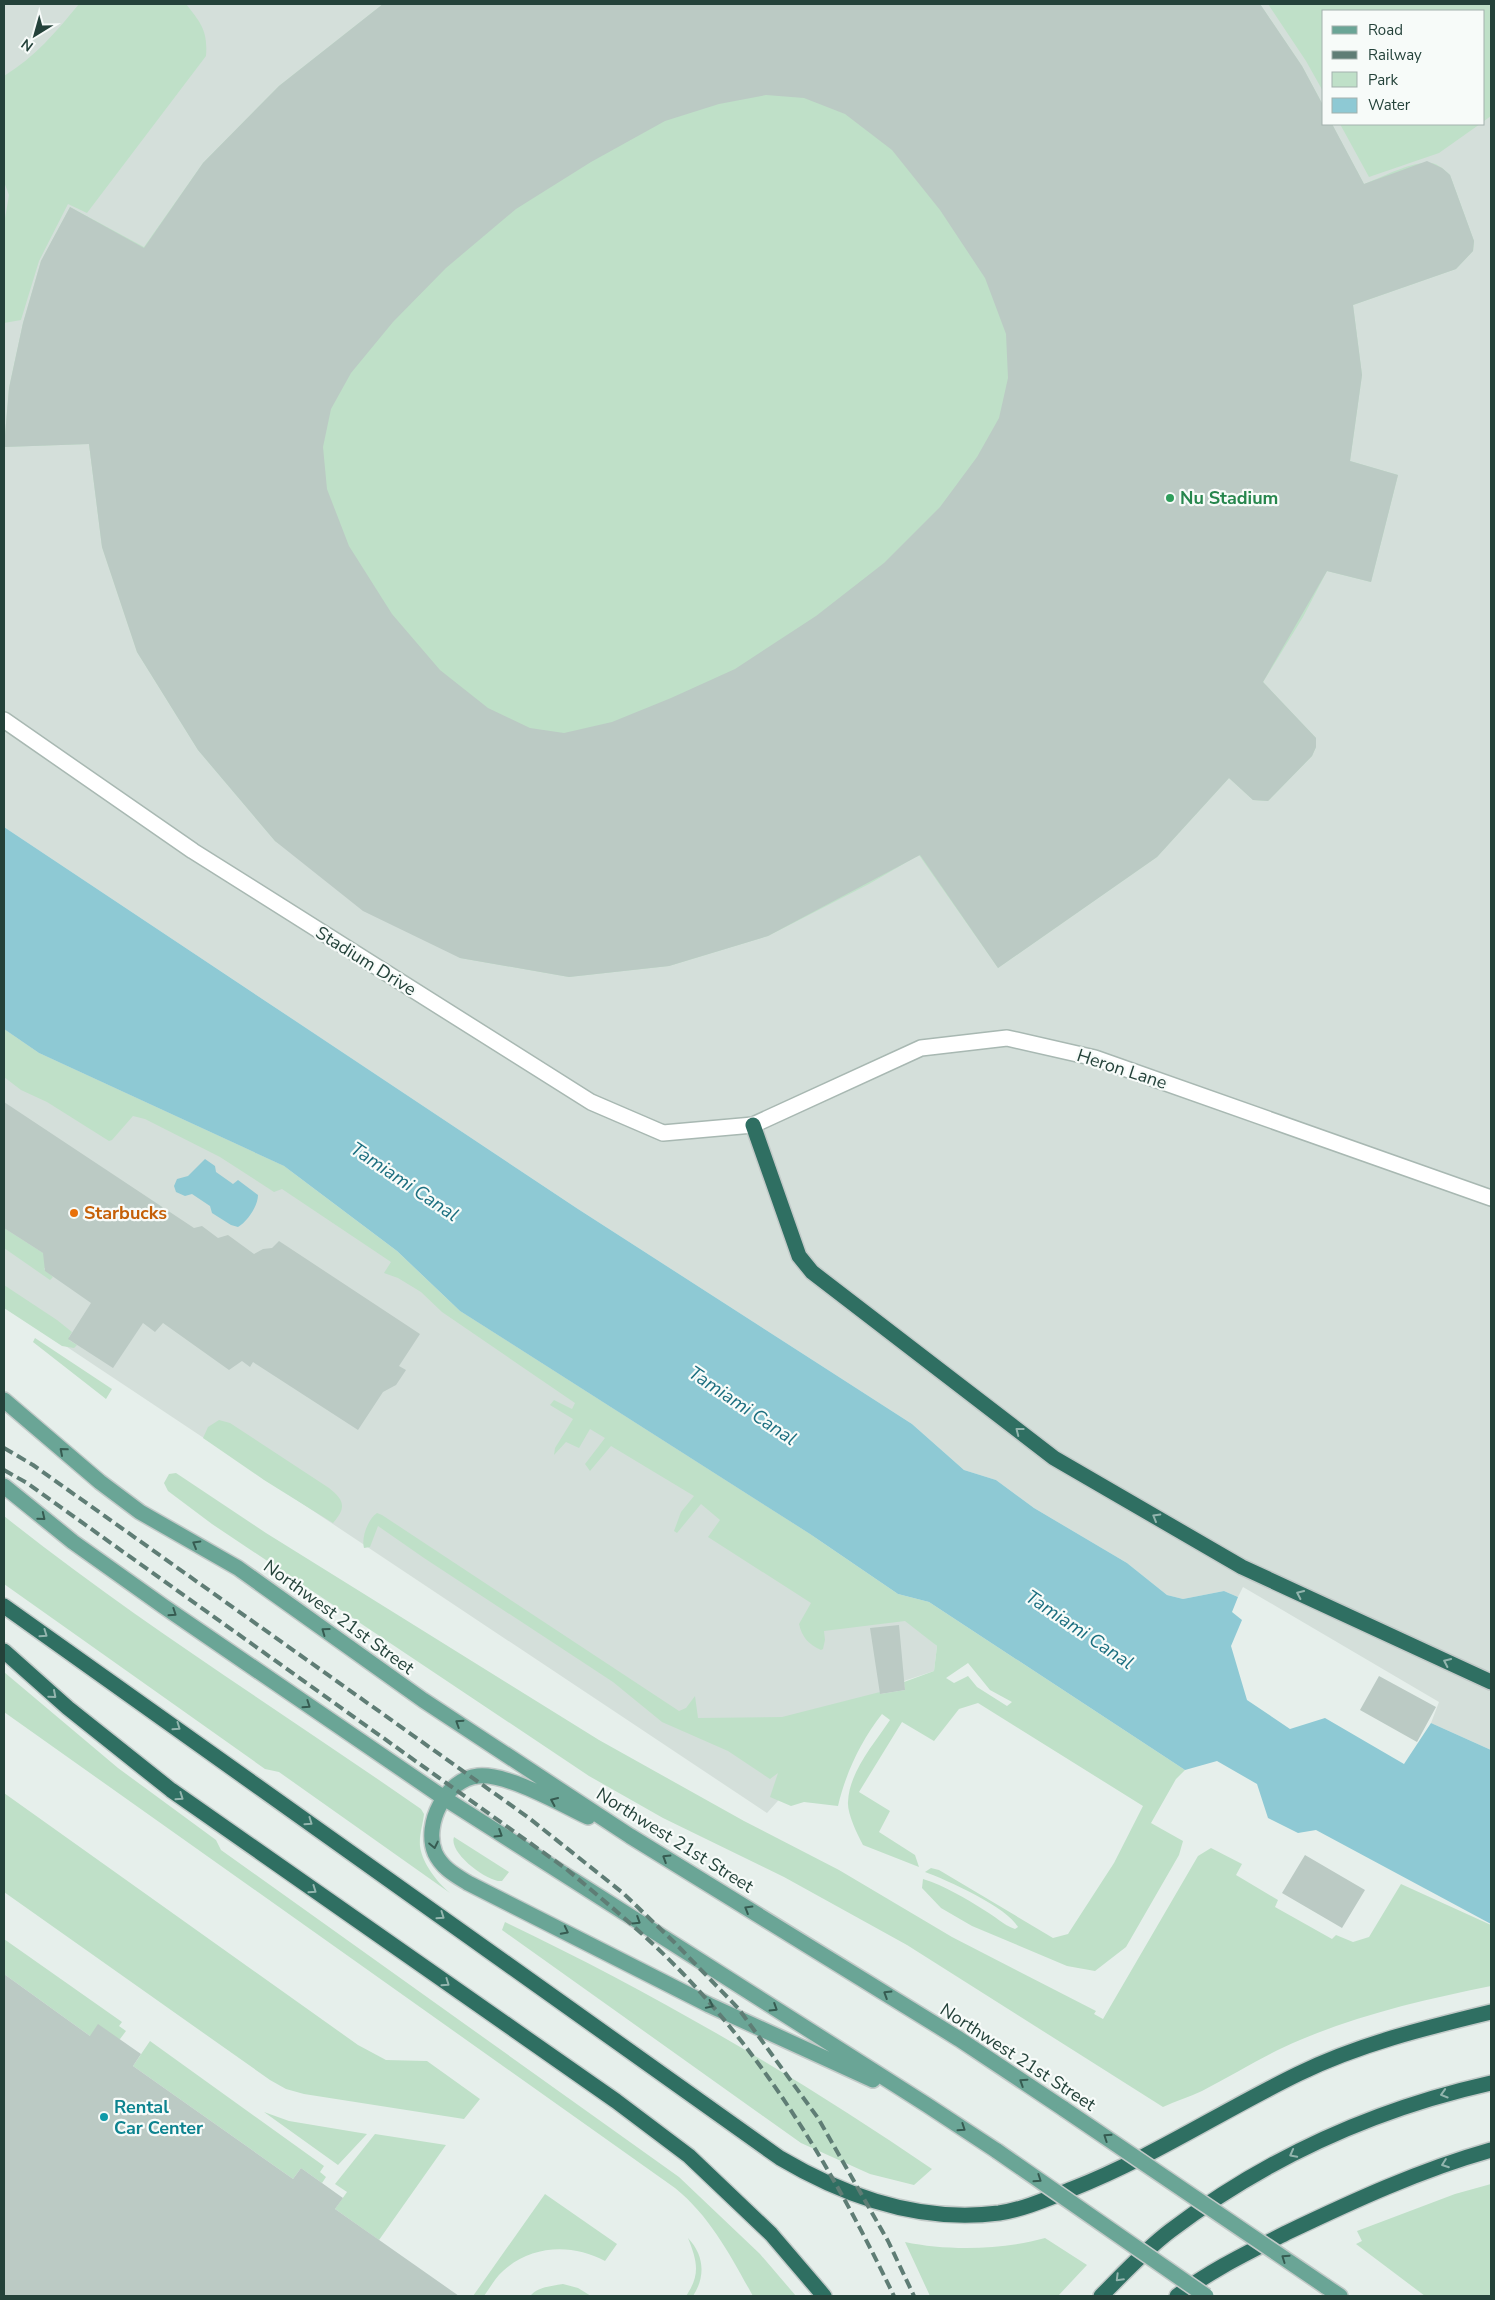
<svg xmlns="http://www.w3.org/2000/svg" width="1495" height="2300" viewBox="0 0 1495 2300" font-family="'Nunito Sans',sans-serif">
	<rect width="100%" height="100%" fill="#e6efeb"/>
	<path fill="#d4dfda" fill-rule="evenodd" d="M 4,4 L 1491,4 L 1491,1750 L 1431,1723 L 1439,1702 L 1243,1587 L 1238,1597 L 1224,1591 L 1183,1599 L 1167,1595 L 1127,1563 L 1034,1508 L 996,1480 L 964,1470 L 912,1424 L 578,1209 L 4,827 ZM 1324,11 L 1484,11 L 1484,124 L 1324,124 Z
		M 4,1029 L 39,1053 L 284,1166 L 460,1311 L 810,1534 L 937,1646 L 934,1671 L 904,1681 L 905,1690 L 873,1695 L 767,1813 L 4,1305 Z"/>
	<path fill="#bfe0c8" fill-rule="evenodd" d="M 79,4 L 186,4 C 201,23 208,31 206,56 L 87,213 L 68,204 L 39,261 L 21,320 L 4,323 L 4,224 L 9,195 L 4,182 L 4,76 C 35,57 56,32 79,4 Z
		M 383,4 L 1260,4 L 1302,66 L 1324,107 L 1324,124 L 1332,124 L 1364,184 C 1380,178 1414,160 1431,163 C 1438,164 1445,170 1450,175 L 1474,241 L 1473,251 L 1456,269 L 1353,305 L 1362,375 L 1350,461 L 1398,475 L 1371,582 L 1327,571 L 1303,617 L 1263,682 L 1316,738 L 1316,747 L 1312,756 L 1268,801 L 1253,800 L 1229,778 L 1157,857 L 998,968 L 919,855 L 869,884 L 768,936 L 669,966 L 569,977 L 460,958 L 275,841 L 198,750 L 137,652 L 102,547 L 89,444 L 4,447 L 9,388 L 23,323 L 41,261 L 70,207 L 144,247 L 203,163 L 279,86 Z
		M 1268,4 L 1491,4 L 1491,116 L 1484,121 L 1484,11 L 1324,11 L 1324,93 L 1306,61 Z
		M 1340,124 L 1480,124 L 1439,153 L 1369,177 Z
		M 4,1029 L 39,1053 L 284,1166 L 397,1251 L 460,1311 L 810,1534 L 898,1594 L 929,1602 L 1185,1770 L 1176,1779 L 1151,1823 L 1183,1841 L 1179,1855 L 1126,1947 L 1095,1971 L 1067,1966 L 972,1926 L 941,1908 L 922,1888 L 923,1879 C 945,1886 965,1898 984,1910 C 995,1916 1003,1925 1015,1929 L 1018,1927 C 1007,1907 947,1880 925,1872 L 931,1868 L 939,1870 L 1053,1938 L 1068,1934 L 1114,1863 L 1143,1806 L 978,1703 L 959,1709 L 934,1741 L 902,1722 L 859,1792 L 890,1811 L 879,1832 L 915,1855 L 919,1867 L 863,1845 C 857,1834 847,1813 848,1802 C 849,1772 874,1744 890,1720 L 882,1714 C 861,1741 846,1772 838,1806 L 804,1802 L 791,1806 L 770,1797 L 778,1773 L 770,1779 L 728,1751 L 662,1722 L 613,1682 L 424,1558 L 378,1526 L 370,1547 L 364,1548 C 361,1538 368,1519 377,1513 L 382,1515 L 679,1711 L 686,1708 L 695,1696 L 698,1718 L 782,1717 L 880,1692 L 880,1694 L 905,1690 L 904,1682 L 934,1671 L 937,1646 L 905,1621 L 824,1631 L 825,1640 L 823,1649 L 821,1650 C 808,1644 802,1637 799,1624 L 811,1603 L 708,1537 L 720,1520 L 701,1504 L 677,1533 L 674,1531 L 681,1512 L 694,1496 L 611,1446 L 590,1471 L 585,1464 L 605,1438 L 590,1429 L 579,1448 L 566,1442 L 554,1455 L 555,1448 L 573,1419 L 550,1405 L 554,1400 L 572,1409 L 575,1403 L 442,1312 L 421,1292 L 398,1278 L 384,1273 L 391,1262 L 282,1189 L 274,1192 L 220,1157 L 145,1119 L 133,1116 L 112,1140 L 109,1141 L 47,1102 L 21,1090 L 4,1077 ZM 968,1663 L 990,1690 L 1012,1702 L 1007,1706 L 977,1687 L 968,1676 L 954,1683 L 946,1678 Z
		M 4,1228 L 51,1258 L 44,1269 L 53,1277 L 50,1280 L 4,1248 Z
		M 4,1285 L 57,1320 L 72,1332 L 69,1337 L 69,1340 L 77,1345 L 74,1348 L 62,1346 L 4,1308 Z
		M 35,1338 L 112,1389 L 106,1399 L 33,1342 Z
		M 219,1420 L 230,1423 L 329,1488 C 344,1500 347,1507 333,1523 L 264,1480 L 203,1438 L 208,1427 Z
		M 176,1473 L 266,1533 L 599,1740 L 744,1821 L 839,1870 L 952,1937 L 1096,2011 L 1094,2014 L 1103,2019 L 1198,1856 L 1211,1848 L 1242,1864 L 1236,1875 L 1278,1900 L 1275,1907 L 1332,1939 L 1336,1935 L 1353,1942 L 1369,1937 L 1401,1884 L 1491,1925 L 1491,1986 C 1427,1999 1361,2014 1300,2040 C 1266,2054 1235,2074 1202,2091 C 1189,2097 1176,2101 1163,2107 L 907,1945 L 784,1877 L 663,1818 L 589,1776 L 212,1524 L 168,1491 L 164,1483 L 169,1474 Z
		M 4,1516 C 137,1622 282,1712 421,1809 L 424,1814 C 423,1824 419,1835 420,1846 C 422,1863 437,1882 450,1893 L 279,1772 L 265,1769 L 4,1584 Z
		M 4,1672 L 118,1768 L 216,1840 L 221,1850 L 679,2177 L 760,2254 L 796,2296 L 753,2296 C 731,2257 711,2217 675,2188 L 4,1712 Z
		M 4,1793 L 358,2045 L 386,2060 L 427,2061 L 480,2099 L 464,2119 L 304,2094 L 286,2089 L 270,2080 L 4,1892 Z
		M 454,1837 L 509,1872 L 502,1881 C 489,1883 448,1853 454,1837 Z
		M 505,1922 C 654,1993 796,2076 932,2169 L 914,2185 L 870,2174 L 801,2143 L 502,1930 Z
		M 4,1939 L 122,2022 L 119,2026 L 126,2031 L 120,2039 L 90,2036 L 4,1974 Z
		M 150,2041 L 324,2166 L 320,2172 L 326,2177 L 322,2183 L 301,2168 L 293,2179 L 133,2066 Z
		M 264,2112 L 289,2121 L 367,2134 L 338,2165 Z
		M 375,2134 L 446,2145 L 379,2240 L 335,2209 L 347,2192 L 335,2184 Z
		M 1491,2184 L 1491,2296 L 1425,2296 L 1356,2244 L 1362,2241 L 1357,2231 L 1455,2194 Z
		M 545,2194 L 617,2244 L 605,2261 C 572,2243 531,2245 503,2271 C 495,2278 490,2288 484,2296 L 473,2296 Z
		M 688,2238 C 704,2255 706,2276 693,2296 L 686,2296 C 701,2274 697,2261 688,2238 Z
		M 1045,2238 L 1087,2265 L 1058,2296 L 930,2296 L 905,2242 C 947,2251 1003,2250 1045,2238 Z
		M 563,2284 L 578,2288 L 591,2296 L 530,2296 C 538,2287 551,2286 563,2284 Z"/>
	<path fill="#8ec9d4" d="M 4,827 L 578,1209 L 912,1424 L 964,1470 L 996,1480 L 1034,1508 L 1127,1563 L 1167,1595 L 1183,1599 L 1224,1591 L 1238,1597 L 1232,1612 L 1242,1620 L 1231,1646 L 1247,1700 L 1290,1729 L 1325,1718 L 1404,1764 L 1431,1723 L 1491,1750 L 1491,1924 L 1316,1830 L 1298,1833 L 1268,1818 L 1257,1784 L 1217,1761 L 1185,1770 L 929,1602 L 898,1594 L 810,1534 L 460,1311 L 397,1251 L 284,1166 L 39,1053 L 4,1029 Z
		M 205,1159 L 215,1166 L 216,1172 L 233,1184 L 238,1180 L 258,1195 C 258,1206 247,1222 238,1227 L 231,1225 L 212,1213 L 210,1206 L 192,1194 L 185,1196 L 176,1192 L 174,1186 L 177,1179 L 188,1176 Z"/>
	<path fill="#bbcac4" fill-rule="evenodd" d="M 383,4 L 1260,4 L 1302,66 L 1324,107 L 1324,124 L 1332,124 L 1364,184 L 1427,161 L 1442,168 L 1450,175 L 1474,241 L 1473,251 L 1456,269 L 1353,305 L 1362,375 L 1350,461 L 1398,475 L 1371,582 L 1327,571 L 1263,682 L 1316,738 L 1316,747 L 1312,756 L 1268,801 L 1253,800 L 1229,778 L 1157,857 L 998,968 L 920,855 L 768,936 L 669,966 L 569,977 L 460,958 L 363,911 L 275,841 L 198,750 L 137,652 L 102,547 L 89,444 L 4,447 L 9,388 L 23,323 L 41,261 L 70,207 L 144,248 L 203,163 L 279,86 ZM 766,95 L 804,98 L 845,114 L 892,150 L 940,210 L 985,278 L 1006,334 L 1008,378 L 999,418 L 977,457 L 940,507 L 884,563 L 816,616 L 735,669 L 671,698 L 612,722 L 564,733 L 530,728 L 488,708 L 440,670 L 392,614 L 349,546 L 327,489 L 323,447 L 331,409 L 351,373 L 393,322 L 446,268 L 516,209 L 591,162 L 665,121 L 719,104 Z
		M 4,1102 L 194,1228 L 202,1226 L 218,1238 L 228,1235 L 254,1254 L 263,1249 L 272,1248 L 279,1241 L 420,1334 L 399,1366 L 406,1370 L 396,1385 L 383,1392 L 358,1430 L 253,1362 L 250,1367 L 242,1361 L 229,1370 L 163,1323 L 155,1332 L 143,1323 L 113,1368 L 68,1339 L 91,1303 L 45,1271 L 43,1253 L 4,1228 Z
		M 899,1625 L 905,1690 L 880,1694 L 870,1628 Z
		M 1379,1676 L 1436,1707 L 1417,1742 L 1360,1710 Z
		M 1305,1855 L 1365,1890 L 1342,1928 L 1282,1893 Z
		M 4,1974 L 90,2036 L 98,2024 L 141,2054 L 133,2066 L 293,2179 L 301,2168 L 343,2198 L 335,2209 L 459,2296 L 4,2296 Z"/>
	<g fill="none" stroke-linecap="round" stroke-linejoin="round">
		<g stroke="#a8b8b2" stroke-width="18">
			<path id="minor" d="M 4,720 L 193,851 L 591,1102 L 663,1133 L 753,1125 L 921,1048 L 1007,1038 L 1095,1058 L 1491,1198"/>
		</g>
		<g stroke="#c2cac8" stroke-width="18">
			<path id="major" d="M 4,1400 L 100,1482 L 140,1512 L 238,1568 L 423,1700 L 630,1836 L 959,2039 L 1064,2109
				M 4,1486 L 73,1542 L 163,1606 L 444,1798 L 927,2105 L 997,2151
				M 588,1817 C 561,1804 507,1773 478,1776 C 446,1779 423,1824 435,1853 C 442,1868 455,1875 468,1883 L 709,2005 L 873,2080
				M 1325,2286 L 1340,2296"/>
		</g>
		<g stroke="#c2cac8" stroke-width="18">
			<path id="highway" d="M 753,1125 L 799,1256 L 812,1272 L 1054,1458 L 1242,1567 L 1491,1682
				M 4,1606 L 780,2158 C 846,2197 922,2223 999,2213 C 1025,2209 1049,2198 1072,2189 C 1151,2158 1222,2111 1298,2074 C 1359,2044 1425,2028 1491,2012
				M 4,1651 L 68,1708 L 171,1790 L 616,2101 L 689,2156 L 771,2234 L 824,2296
				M 1101,2296 C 1123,2274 1145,2250 1170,2231 C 1265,2159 1375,2109 1491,2083
				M 1177,2296 C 1211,2270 1249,2252 1286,2233 C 1353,2201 1420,2170 1491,2150"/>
		</g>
		<use href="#minor" stroke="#fff" stroke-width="15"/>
		<use href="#major" stroke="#6aa596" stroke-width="15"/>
		<use href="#highway" stroke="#2f6f62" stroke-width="15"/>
		<path stroke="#5f7d75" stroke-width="4" stroke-dasharray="10 5" stroke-linecap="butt" d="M 4,1448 L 33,1465 L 529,1818 L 623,1893 L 674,1942 L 738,2008 L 818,2118 L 888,2241 L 914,2296
			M 4,1470 L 27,1483 L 565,1868 C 612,1907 660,1947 701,1993 C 782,2083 842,2188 894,2296"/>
		<g stroke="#c2cac8" stroke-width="18" stroke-linecap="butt">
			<path id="major-bridge" d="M 1064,2109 L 1325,2286
				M 997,2151 L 1206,2296"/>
		</g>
		<use href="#major-bridge" stroke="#6aa596" stroke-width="15"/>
	</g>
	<defs><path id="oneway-chevron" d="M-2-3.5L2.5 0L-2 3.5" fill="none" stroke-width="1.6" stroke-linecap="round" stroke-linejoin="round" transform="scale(1.25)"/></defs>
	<g stroke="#93b5ae">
		<use href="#oneway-chevron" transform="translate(1019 1431) rotate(-142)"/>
		<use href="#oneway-chevron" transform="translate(1156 1517) rotate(-150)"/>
		<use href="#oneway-chevron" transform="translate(1300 1594) rotate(-155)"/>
		<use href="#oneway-chevron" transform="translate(44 1634) rotate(35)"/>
		<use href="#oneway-chevron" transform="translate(1447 1662) rotate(-155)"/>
		<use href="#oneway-chevron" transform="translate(53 1695) rotate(41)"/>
		<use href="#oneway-chevron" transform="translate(177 1727) rotate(35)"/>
		<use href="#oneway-chevron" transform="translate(180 1797) rotate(35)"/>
		<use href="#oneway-chevron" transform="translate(309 1822) rotate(35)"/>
		<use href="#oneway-chevron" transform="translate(313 1890) rotate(35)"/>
		<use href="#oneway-chevron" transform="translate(441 1916) rotate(35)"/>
		<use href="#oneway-chevron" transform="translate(446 1983) rotate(35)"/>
		<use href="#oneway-chevron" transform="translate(1444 2094) rotate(163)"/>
		<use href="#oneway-chevron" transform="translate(1293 2154) rotate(152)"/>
		<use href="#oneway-chevron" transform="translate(1445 2164) rotate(160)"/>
		<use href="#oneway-chevron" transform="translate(1119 2278) rotate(135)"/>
	</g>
	<g stroke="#365b51">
		<use href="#oneway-chevron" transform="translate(63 1451) rotate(-139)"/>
		<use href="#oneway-chevron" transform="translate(42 1517) rotate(39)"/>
		<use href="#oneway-chevron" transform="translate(196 1544) rotate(-150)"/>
		<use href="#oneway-chevron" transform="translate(173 1613) rotate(34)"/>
		<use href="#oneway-chevron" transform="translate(325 1631) rotate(-144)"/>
		<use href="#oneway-chevron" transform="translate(307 1705) rotate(34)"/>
		<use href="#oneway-chevron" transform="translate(459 1723) rotate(-147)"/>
		<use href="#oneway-chevron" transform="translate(554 1801) rotate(-156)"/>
		<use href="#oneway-chevron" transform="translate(499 1834) rotate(32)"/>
		<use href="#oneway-chevron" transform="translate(434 1845) rotate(78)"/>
		<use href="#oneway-chevron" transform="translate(666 1858) rotate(-148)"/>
		<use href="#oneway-chevron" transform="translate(748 1909) rotate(-149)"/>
		<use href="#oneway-chevron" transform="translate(637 1921) rotate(32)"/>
		<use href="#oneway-chevron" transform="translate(565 1931) rotate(27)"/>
		<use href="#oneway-chevron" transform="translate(887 1994) rotate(-148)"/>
		<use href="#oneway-chevron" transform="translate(710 2005) rotate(26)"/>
		<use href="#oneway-chevron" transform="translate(774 2008) rotate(32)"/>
		<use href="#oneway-chevron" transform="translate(1023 2082) rotate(-147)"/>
		<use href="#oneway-chevron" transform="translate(962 2128) rotate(34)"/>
		<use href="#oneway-chevron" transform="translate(1107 2137) rotate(-146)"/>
		<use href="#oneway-chevron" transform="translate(1038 2179) rotate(34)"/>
		<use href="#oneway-chevron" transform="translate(1285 2258) rotate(-145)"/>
	</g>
	<circle fill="#2e9e5b" stroke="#f7fbf9" stroke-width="2" cx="1170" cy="498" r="5"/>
	<circle fill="#e8710a" stroke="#f7fbf9" stroke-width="2" cx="74" cy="1213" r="5"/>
	<circle fill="#0f9aa8" stroke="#f7fbf9" stroke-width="2" cx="104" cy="2117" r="5"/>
	<g text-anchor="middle" stroke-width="4.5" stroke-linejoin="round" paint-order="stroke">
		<g font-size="18" font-weight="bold" fill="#27864d" stroke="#f7fbf9" text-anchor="start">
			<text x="1180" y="504">Nu Stadium</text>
		</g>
		<g font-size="18" fill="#24423a" stroke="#f7fbf9">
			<text transform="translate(366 961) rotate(32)" y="6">Stadium Drive</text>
			<text transform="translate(1122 1069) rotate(18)" y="6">Heron Lane</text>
			<text transform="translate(339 1617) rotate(36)" y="6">Northwest 21st Street</text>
			<text transform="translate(675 1840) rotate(32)" y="6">Northwest 21st Street</text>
			<text transform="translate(1018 2057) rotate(33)" y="6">Northwest 21st Street</text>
		</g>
		<g font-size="18" font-weight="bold" fill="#c56008" stroke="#f7fbf9" text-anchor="start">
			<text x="84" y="1219">Starbucks</text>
		</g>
		<g font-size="18" font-weight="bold" fill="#0d838f" stroke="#f7fbf9" text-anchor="start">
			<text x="114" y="2113">Rental<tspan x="114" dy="21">Car Center</tspan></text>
		</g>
		<g font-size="19" font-style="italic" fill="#1c6f80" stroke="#f7fbf9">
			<text transform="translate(405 1181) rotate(34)" y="7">Tamiami Canal</text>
			<text transform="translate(743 1405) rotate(34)" y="7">Tamiami Canal</text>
			<text transform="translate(1080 1629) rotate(34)" y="7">Tamiami Canal</text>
		</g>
	</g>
	<rect width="1495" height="2300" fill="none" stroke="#24423a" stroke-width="10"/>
	<rect x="1322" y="10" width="162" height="115" fill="#f7fbf9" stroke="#a3b1ad"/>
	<rect x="1332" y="26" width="25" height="8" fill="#6aa596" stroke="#a3b1ad"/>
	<text x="1368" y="35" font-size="15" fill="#24423a">Road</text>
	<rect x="1332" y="51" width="25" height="8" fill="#5f7d75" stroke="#a3b1ad"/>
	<text x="1368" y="60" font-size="15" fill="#24423a">Railway</text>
	<rect x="1332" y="72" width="25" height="15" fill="#bfe0c8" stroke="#a3b1ad"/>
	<text x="1368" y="85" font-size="15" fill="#24423a">Park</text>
	<rect x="1332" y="98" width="25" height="15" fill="#8ec9d4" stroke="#a3b1ad"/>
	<text x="1368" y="110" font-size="15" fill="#24423a">Water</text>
	<g transform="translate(35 35) rotate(217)" stroke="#f7fbf9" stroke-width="4" paint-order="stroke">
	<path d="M0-4L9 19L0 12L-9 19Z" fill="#24423a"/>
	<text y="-8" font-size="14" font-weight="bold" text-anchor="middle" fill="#24423a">N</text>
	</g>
</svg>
